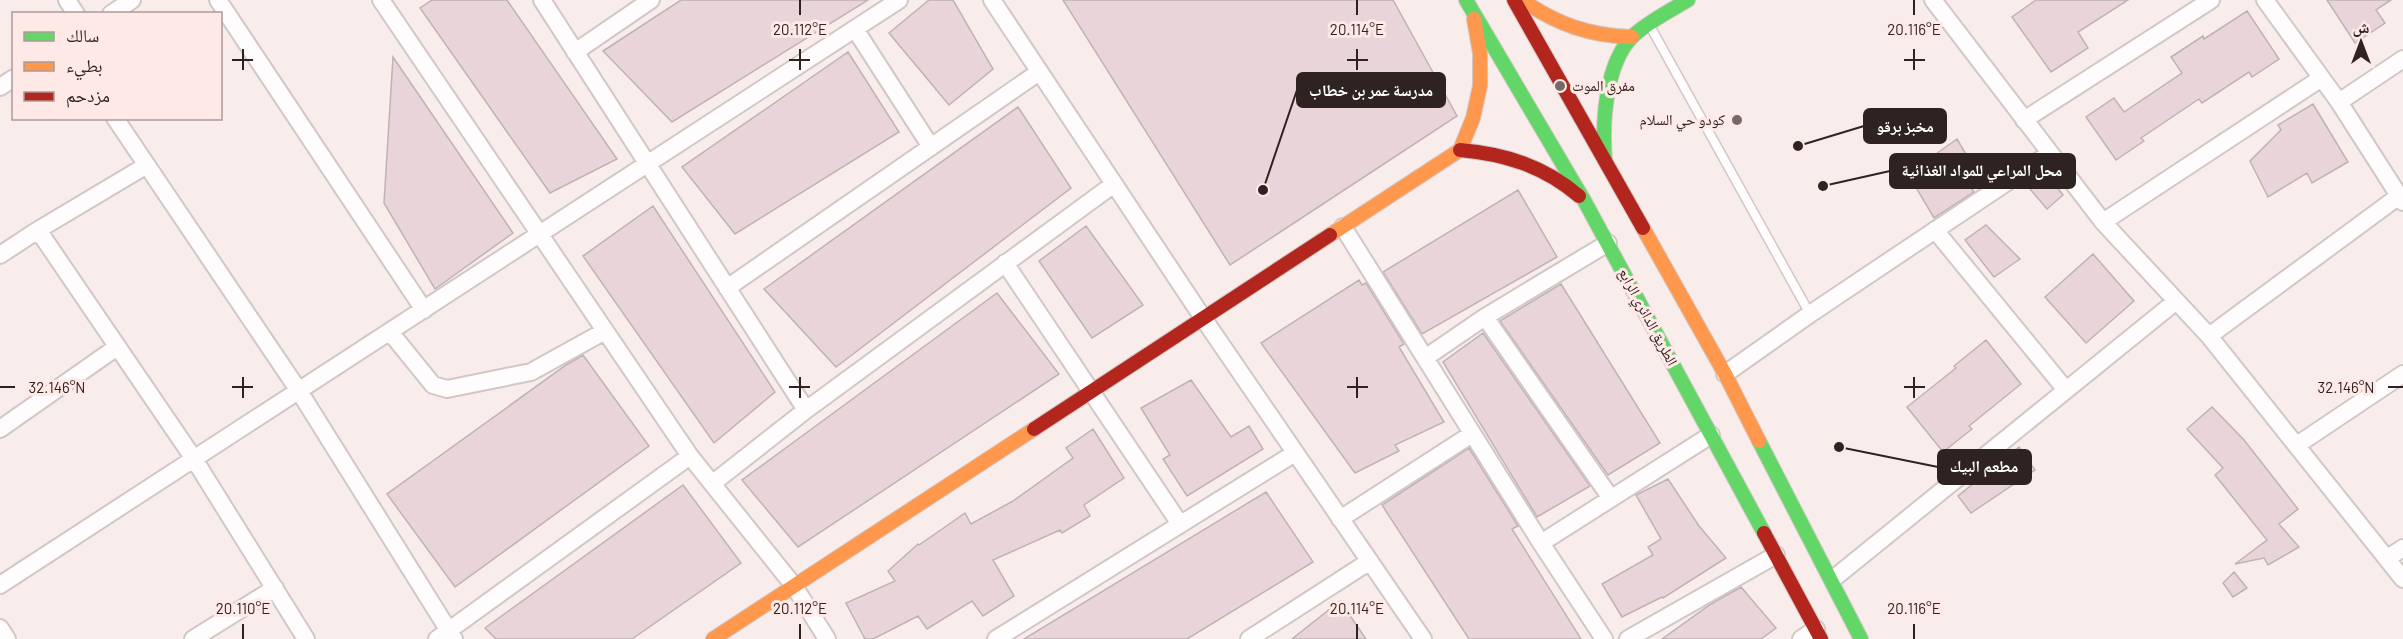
<svg xmlns="http://www.w3.org/2000/svg" width="2403" height="639" viewBox="0 0 2403 639" font-family="Barlow,'Noto Naskh Arabic',sans-serif">
	<rect width="100%" height="100%" fill="#f9edec"/>
	<path fill="#e9d4d9" stroke="#beb3b4" stroke-width="1.5" d="M 432,0 L 507,0 L 617,159 L 550,193 L 420,8 Z
		M 681,0 L 868,0 L 672,122 L 603,51 Z
		M 929,0 L 953,0 L 993,69 L 949,105 L 889,33 Z
		M 1063,0 L 1393,0 L 1457,116 L 1230,265 Z
		M 2036,0 L 2128,0 L 2078,32 L 2088,48 L 2051,72 L 2012,17 Z
		M 2327,0 L 2391,0 L 2376,10 L 2385,23 L 2355,43 Z
		M 2247,11 L 2279,59 L 2252,77 L 2249,72 L 2202,103 L 2199,99 L 2141,138 L 2144,141 L 2116,160 L 2086,117 L 2114,98 L 2124,112 L 2182,73 L 2171,57 L 2203,36 L 2204,39 Z
		M 848,52 L 899,132 L 735,234 L 682,167 Z
		M 393,57 L 513,233 L 435,289 L 384,203 Z
		M 2313,104 L 2348,162 L 2312,183 L 2307,173 L 2268,197 L 2250,161 L 2281,130 L 2278,125 Z
		M 1018,107 L 1071,188 L 836,367 L 764,289 Z
		M 1957,139 L 1967,156 L 1953,162 L 1974,192 L 1934,218 L 1908,174 Z
		M 2049,177 L 2063,195 L 2047,209 L 2030,189 Z
		M 1518,190 L 1557,257 L 1422,334 L 1383,272 Z
		M 653,206 L 775,392 L 714,443 L 583,256 Z
		M 1986,225 L 2020,259 L 1994,277 L 1965,240 Z
		M 1086,226 L 1143,305 L 1092,338 L 1039,261 Z
		M 2093,254 L 2134,301 L 2086,343 L 2045,297 Z
		M 1359,280 L 1362,285 L 1366,283 L 1404,344 L 1399,347 L 1444,422 L 1395,445 L 1399,451 L 1355,473 L 1261,343 Z
		M 1561,284 L 1660,443 L 1608,475 L 1500,321 Z
		M 997,293 L 1059,374 L 798,547 L 742,480 Z
		M 1483,333 L 1590,486 L 1537,517 L 1443,362 Z
		M 1986,340 L 2021,384 L 1969,426 L 1972,429 L 1943,452 L 1907,407 L 1956,368 L 1954,366 Z
		M 583,355 L 649,446 L 455,587 L 387,494 L 566,365 Z
		M 1191,380 L 1231,437 L 1249,426 L 1263,449 L 1187,496 L 1163,459 L 1170,455 L 1141,408 Z
		M 2212,407 L 2244,440 L 2298,509 L 2279,524 L 2299,547 L 2268,565 L 2264,558 L 2235,564 L 2267,540 L 2215,475 L 2223,468 L 2187,429 Z
		M 1093,429 L 1124,478 L 1084,505 L 1090,516 L 1062,533 L 1060,530 L 993,560 L 1014,596 L 983,616 L 972,601 L 927,629 L 918,616 L 873,639 L 865,639 L 846,603 L 895,581 L 888,571 L 918,544 L 919,545 L 965,513 L 971,524 L 1013,501 L 1073,458 L 1066,448 Z
		M 2019,447 L 2035,470 L 1971,513 L 1958,496 Z
		M 1469,448 L 1518,526 L 1512,529 L 1581,639 L 1469,639 L 1382,505 Z
		M 1668,479 L 1699,526 L 1726,558 L 1663,598 L 1662,597 L 1622,617 L 1602,584 L 1653,555 L 1648,547 L 1661,539 L 1636,495 Z
		M 683,485 L 741,563 L 632,639 L 496,639 L 485,628 Z
		M 1266,492 L 1313,562 L 1187,639 L 1024,639 Z
		M 2234,572 L 2247,588 L 2233,597 L 2223,583 Z
		M 1741,587 L 1776,628 L 1761,639 L 1662,639 L 1711,604 Z
		M 1340,601 L 1366,639 L 1292,639 Z"/>
	<g fill="none" stroke-linecap="round" stroke-linejoin="round">
		<g stroke="#d2c7c6" stroke-width="11">
			<path id="lane" d="M 1650,26 L 1810,314"/>
		</g>
		<g stroke="#d2c7c6" stroke-width="20">
			<path id="street" d="M 67,0 L 76,14
				M 218,0 L 424,310
				M 381,0 L 690,456 L 794,586 L 827,639
				M 542,0 L 806,410
				M 992,0 L 1203,318 L 1423,639
				M 1933,0 L 2103,222 L 2209,336 L 2403,579
				M 2265,0 L 2339,102 L 2403,202
				M 111,14 L 132,0
				M 855,29 L 931,147
				M 575,52 L 651,0
				M 0,87 L 14,78
				M 2339,102 L 2403,59
				M 115,118 L 299,391 L 454,639
				M 2024,120 L 2211,0
				M 147,165 L 38,230 L 194,459 L 306,639
				M 2103,222 L 2320,79
				M 1343,227 L 1541,543 L 1604,639
				M 1935,230 L 2066,390
				M 0,255 L 38,230
				M 1005,263 L 1180,524
				M 727,288 L 1039,72
				M 1485,317 L 1610,497
				M 390,332 L 433,385 L 447,389 L 531,372 L 605,331
				M 2209,336 L 2399,196
				M 1425,358 L 1485,317 L 1608,243
				M 1725,374 L 1810,314 L 2049,154
				M 0,429 L 117,347
				M 2297,445 L 2403,374
				M 713,483 L 806,410 L 1114,184
				M 1340,519 L 1472,434
				M 1541,543 L 1711,435
				M 2388,558 L 2403,548
				M 1833,579 L 2175,302
				M 0,585 L 899,0
				M 0,628 L 7,639
				M 193,639 L 275,588
				M 437,639 L 690,456
				M 996,639 L 1295,453
				M 1249,639 L 1370,561
				M 1628,639 L 1776,555
				M 1801,639 L 1816,629"/>
		</g>
		<g stroke="#d2c7c6" stroke-width="16">
			<path id="fast" d="M 1466,0 L 1585,202 L 1764,533
				M 1605,160 C 1602,124 1605,63 1633,36 C 1649,21 1670,11 1688,0
				M 1759,441 L 1861,639"/>
		</g>
		<g stroke="#d2c7c6" stroke-width="16">
			<path id="slow" d="M 1522,0 C 1556,24 1590,36 1632,37
				M 1643,228 L 1725,374 L 1759,441
				M 1330,235 L 1460,150 L 1473,118 L 1480,86 L 1480,53 L 1474,19
				M 713,639 L 1034,429"/>
		</g>
		<g stroke="#d2c7c6" stroke-width="16">
			<path id="jam" d="M 1514,0 L 1643,228
				M 1460,150 C 1505,154 1544,166 1579,196
				M 1034,429 L 1330,235
				M 1764,533 L 1821,639"/>
		</g>
		<use href="#lane" stroke="#fefcfc" stroke-width="8"/>
		<use href="#street" stroke="#fefcfc" stroke-width="16"/>
		<use href="#fast" stroke="#63d668" stroke-width="14"/>
		<use href="#slow" stroke="#ff974d" stroke-width="14"/>
		<use href="#jam" stroke="#b3261e" stroke-width="14"/>
	</g>
	<path fill="none" stroke="#2f2321" stroke-width="2" d="M 800,0 L 800,15M 1357,0 L 1357,15M 1914,0 L 1914,15M 243,49 L 243,70M 800,49 L 800,70M 1357,49 L 1357,70M 1914,49 L 1914,70M 232,60 L 253,60M 789,60 L 810,60M 1347,60 L 1368,60M 1904,60 L 1925,60M 243,377 L 243,398M 800,377 L 800,398M 1357,377 L 1357,398M 1914,377 L 1914,398M 0,387 L 15,387M 232,387 L 253,387M 789,387 L 810,387M 1347,387 L 1368,387M 1904,387 L 1925,387M 2388,387 L 2403,387M 243,624 L 243,639M 800,624 L 800,639M 1357,624 L 1357,639M 1914,624 L 1914,639"/>
	<g fill="#766a68" stroke="#fee9e7" stroke-width="2">
		<circle cx="1560" cy="86" r="6"/>
		<circle cx="1737" cy="120" r="6"/>
	</g>
	<g text-anchor="middle" stroke-width="6" stroke-linejoin="round" paint-order="stroke">
		<g font-size="15" fill="#2f2321" stroke="#fee9e7" text-anchor="start">
			<text x="1572" y="91">مفرق الموت</text>
			<text x="1725" y="125" text-anchor="end">كودو حي السلام</text>
		</g>
		<g font-size="15" fill="#2f2321" stroke="#fee9e7">
			<text transform="translate(1648 317) rotate(62)" y="5">الطريق الدائري الرابع</text>
		</g>
	</g>
	<g font-size="15" text-anchor="middle" fill="#2f2321" stroke="#fee9e7" stroke-width="6" stroke-linejoin="round" paint-order="stroke">
		<text x="800" y="35">20.112°E</text>
		<text x="1357" y="35">20.114°E</text>
		<text x="1914" y="35">20.116°E</text>
		<text x="57" y="393">32.146°N</text>
		<text x="2346" y="393">32.146°N</text>
		<text x="243" y="614">20.110°E</text>
		<text x="800" y="614">20.112°E</text>
		<text x="1357" y="614">20.114°E</text>
		<text x="1914" y="614">20.116°E</text>
	</g>
	<path fill="none" stroke="#2f2321" stroke-width="2" d="M1263 190L1297 90M1798 146L1864 126M1823 186L1890 171M1839 447L1938 467"/>
	<g fill="#2f2321" stroke="#fee9e7" stroke-width="2">
		<circle cx="1263" cy="190" r="6"/>
		<circle cx="1798" cy="146" r="6"/>
		<circle cx="1823" cy="186" r="6"/>
		<circle cx="1839" cy="447" r="6"/>
	</g>
	<g fill="#2f2321" stroke="#2f2321" stroke-width="2">
		<rect x="1297" y="73" width="148" height="34" rx="6"/>
		<rect x="1864" y="109" width="82" height="34" rx="6"/>
		<rect x="1890" y="154" width="185" height="34" rx="6"/>
		<rect x="1938" y="450" width="93" height="34" rx="6"/>
	</g>
	<g font-size="16" text-anchor="middle" font-weight="bold" fill="#fff">
		<text x="1371" y="96">مدرسة عمر بن خطاب</text>
		<text x="1905" y="132">مخبز برقو</text>
		<text x="1982" y="176">محل المراعي للمواد الغذائية</text>
		<text x="1984" y="472">مطعم البيك</text>
	</g>
	<rect x="12" y="12" width="210" height="108" fill="#fee9e7" stroke="#ab9a98" stroke-width="1.5"/>
	<rect x="24" y="32" width="30" height="9" fill="#63d668" stroke="#ab9a98" stroke-width="1.5"/>
	<text x="66" y="42" font-size="18" fill="#2f2321">سالك</text>
	<rect x="24" y="62" width="30" height="9" fill="#ff974d" stroke="#ab9a98" stroke-width="1.5"/>
	<text x="66" y="72" font-size="18" fill="#2f2321">بطيء</text>
	<rect x="24" y="92" width="30" height="9" fill="#b3261e" stroke="#ab9a98" stroke-width="1.5"/>
	<text x="66" y="102" font-size="18" fill="#2f2321">مزدحم</text>
	<g transform="translate(2361 42)" stroke="#fee9e7" stroke-width="4.5" paint-order="stroke">
	<path d="M0-4.5L10 22L0 15L-10 22Z" fill="#2f2321"/>
	<text y="-9" font-size="16" font-weight="bold" text-anchor="middle" fill="#2f2321">ش</text>
	</g>
</svg>
